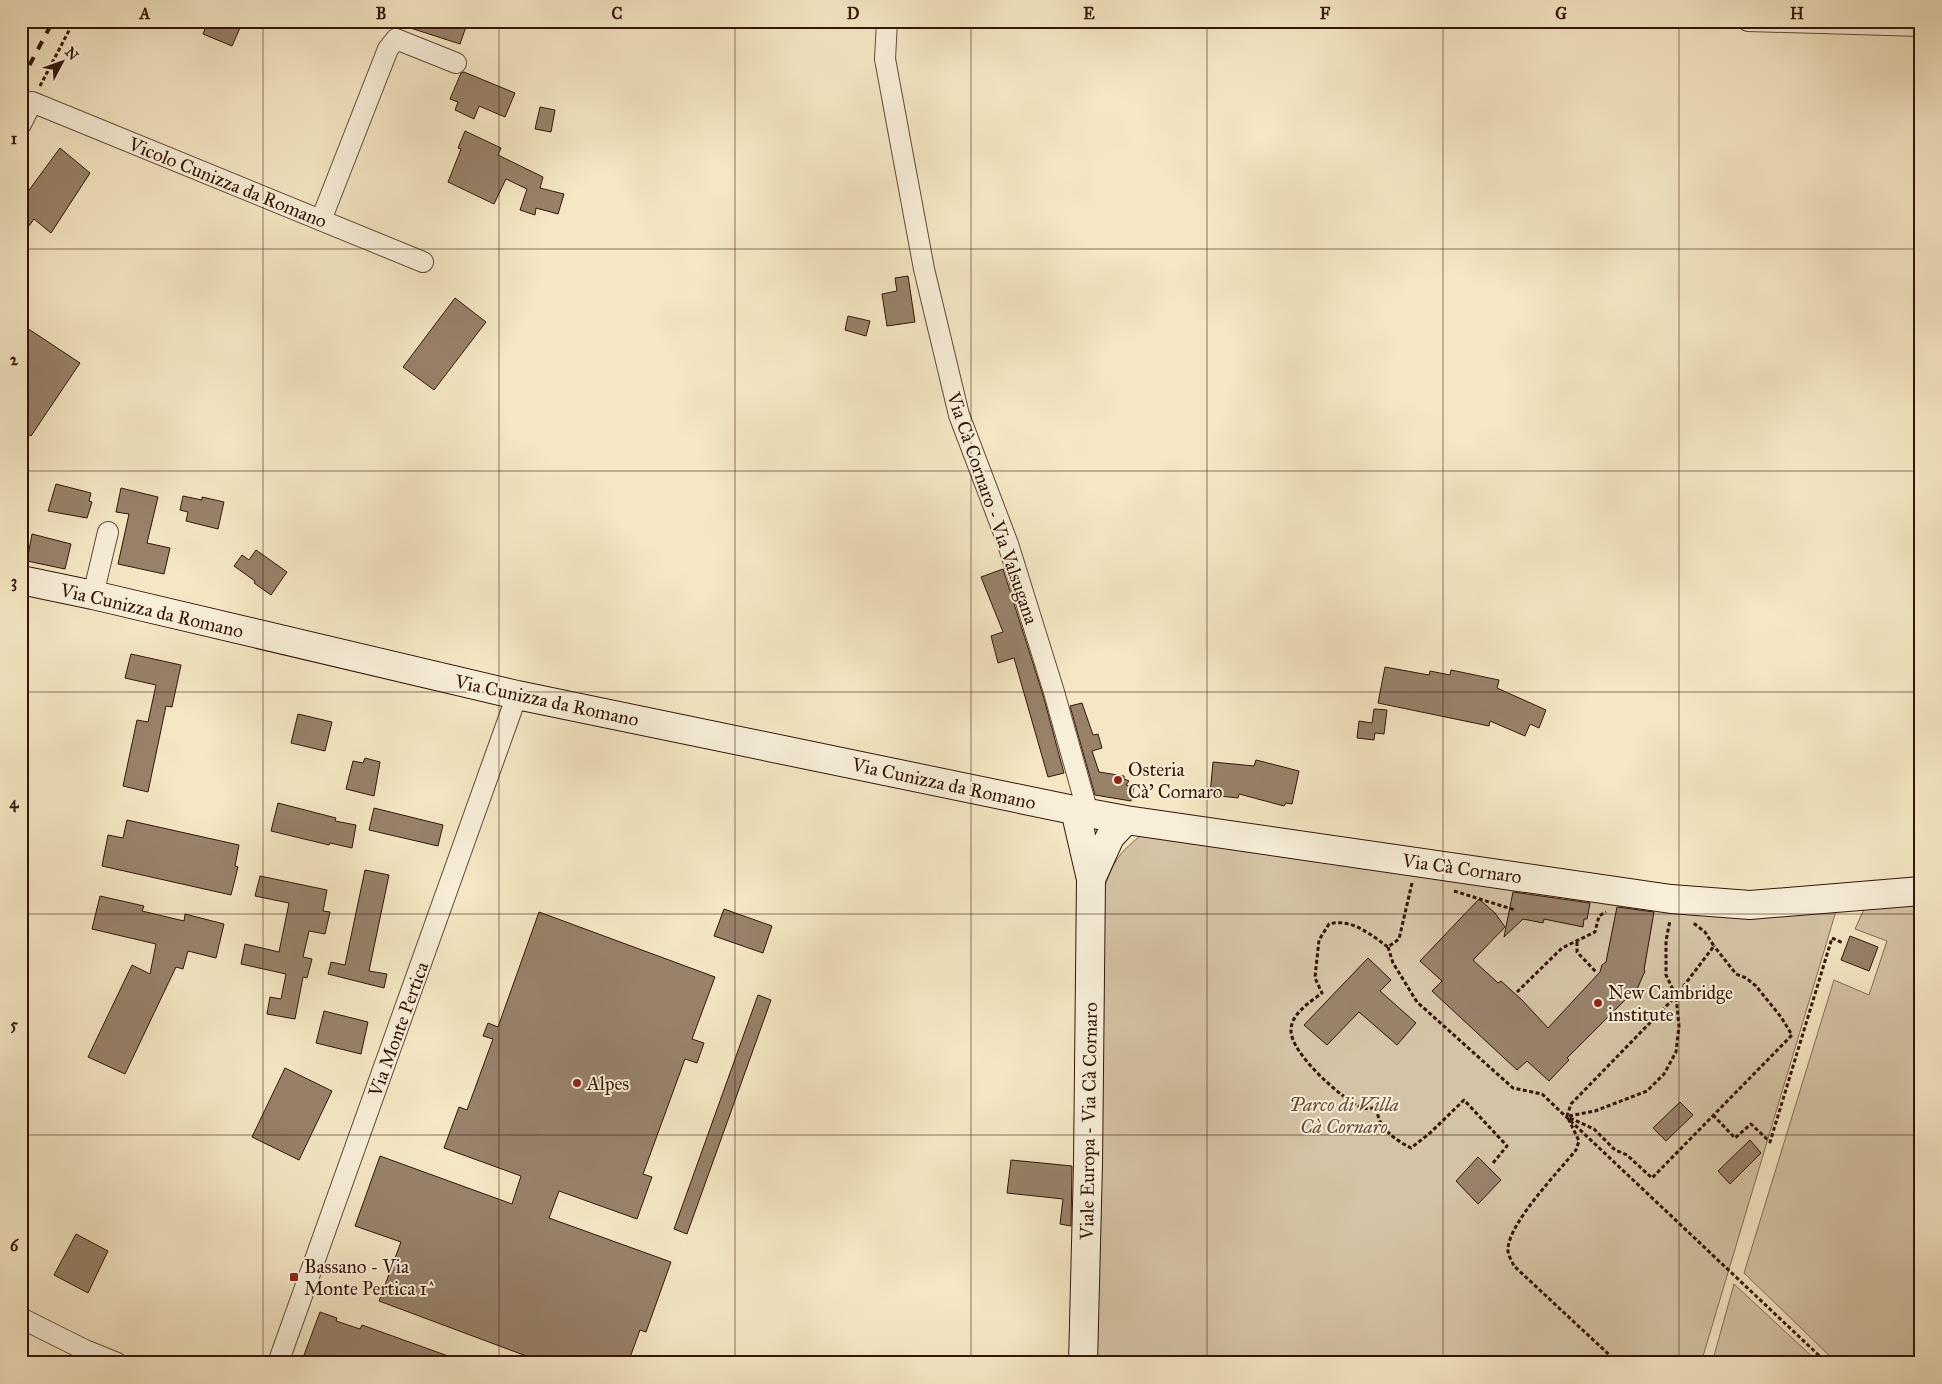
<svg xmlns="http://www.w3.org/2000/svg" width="1942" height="1384" viewBox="0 0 1942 1384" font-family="'IM FELL Great Primer',serif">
	<rect width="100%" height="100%" fill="#f5e7c4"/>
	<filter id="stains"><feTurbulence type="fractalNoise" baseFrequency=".004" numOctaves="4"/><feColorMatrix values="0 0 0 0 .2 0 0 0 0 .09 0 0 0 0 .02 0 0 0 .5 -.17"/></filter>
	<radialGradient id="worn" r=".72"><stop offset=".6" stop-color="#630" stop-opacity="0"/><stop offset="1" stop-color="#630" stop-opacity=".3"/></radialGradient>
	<path fill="#d4c3a4" stroke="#846c56" d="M 1143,834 L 1226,843 L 1402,874 L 1689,913 L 1836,911 L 1701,1363 L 1090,1363 L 1099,902 C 1112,868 1112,857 1143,834 Z
		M 1921,904 L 1921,1363 L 1837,1363 L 1744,1273 L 1834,980 L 1869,995 L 1887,941 L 1855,929 L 1864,909 Z
		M 1734,1284 L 1819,1363 L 1712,1363 Z"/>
	<path fill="#98826a" stroke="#341508" d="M 208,21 L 243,21 L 232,46 L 203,34 Z
		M 398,21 L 468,21 L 460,44 L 398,24 Z
		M 464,72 L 515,93 L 505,117 L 479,106 L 474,119 L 455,110 L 458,102 L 450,99 L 461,73 Z
		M 540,107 L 555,110 L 551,132 L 535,129 Z
		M 465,131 L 501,148 L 498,155 L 543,177 L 540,188 L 564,194 L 558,214 L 536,208 L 535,215 L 520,210 L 527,189 L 506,179 L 494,204 L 448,182 L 461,149 L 458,148 Z
		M 60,148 L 90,173 L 51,233 L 34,219 L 21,237 L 21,201 Z
		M 908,276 L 915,322 L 887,326 L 882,294 L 897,291 L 895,278 Z
		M 455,298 L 486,322 L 434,390 L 403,367 Z
		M 848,316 L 870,321 L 866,336 L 845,330 Z
		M 21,324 L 80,363 L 31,436 L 21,429 Z
		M 56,484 L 91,493 L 89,501 L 92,502 L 87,518 L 48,511 Z
		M 121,488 L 158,497 L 147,543 L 170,548 L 164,574 L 118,564 L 129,514 L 116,512 Z
		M 183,496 L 202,500 L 202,497 L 224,502 L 218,529 L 186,521 L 188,512 L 180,510 Z
		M 32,534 L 71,544 L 65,569 L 27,561 Z
		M 256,550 L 287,572 L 271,595 L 254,583 L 255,581 L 234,566 L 242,555 L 249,560 Z
		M 1003,569 L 1043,695 L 1064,773 L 1048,777 L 1014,658 L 998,663 L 991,636 L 1003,632 L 981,577 Z
		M 131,654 L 181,665 L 172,707 L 166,706 L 148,792 L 123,786 L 137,720 L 148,722 L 156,685 L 125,678 Z
		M 1385,667 L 1429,675 L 1430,671 L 1450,675 L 1451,670 L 1499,680 L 1497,688 L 1546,710 L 1539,728 L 1530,724 L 1525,736 L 1490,721 L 1489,726 L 1378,703 Z
		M 1082,703 L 1093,735 L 1098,734 L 1102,748 L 1092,751 L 1099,772 L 1124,776 L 1124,779 L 1129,781 L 1126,785 L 1134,787 L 1131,801 L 1095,795 L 1070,706 Z
		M 1374,709 L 1387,710 L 1384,734 L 1375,733 L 1374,740 L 1357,738 L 1359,721 L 1372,723 Z
		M 298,714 L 332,722 L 325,751 L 291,743 Z
		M 365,758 L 380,762 L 374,796 L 346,789 L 353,761 L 363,763 Z
		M 1256,760 L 1299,771 L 1292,804 L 1286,803 L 1284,806 L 1239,794 L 1238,798 L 1210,795 L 1213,762 L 1254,766 Z
		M 278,803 L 336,818 L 335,821 L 356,825 L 352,848 L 330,843 L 329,845 L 271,831 Z
		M 374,808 L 443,825 L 438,846 L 369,830 Z
		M 127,820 L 239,845 L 235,866 L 238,867 L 231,895 L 102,866 L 108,835 L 123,838 Z
		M 365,870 L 389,875 L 369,971 L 387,974 L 384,988 L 328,974 L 331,962 L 345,965 Z
		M 260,876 L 327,890 L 323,911 L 330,912 L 325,934 L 309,931 L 303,957 L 312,959 L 307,978 L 303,977 L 295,1019 L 267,1014 L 270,997 L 281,999 L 286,974 L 241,964 L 245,944 L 279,952 L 289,903 L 255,896 Z
		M 1513,892 L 1590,903 L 1587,919 L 1584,919 L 1583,927 L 1544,919 L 1543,923 L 1523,919 L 1504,937 Z
		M 100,896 L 144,906 L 142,911 L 184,921 L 185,914 L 224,924 L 216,958 L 188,951 L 183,969 L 176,967 L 125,1074 L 88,1057 L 132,965 L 150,974 L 156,944 L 92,929 Z
		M 1479,899 L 1495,913 L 1505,927 L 1473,960 L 1498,983 L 1501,981 L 1522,1000 L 1548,1028 L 1600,972 L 1602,965 L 1606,962 L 1617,907 L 1654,912 L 1644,970 L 1645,971 L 1638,987 L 1630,998 L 1628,997 L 1567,1058 L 1569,1060 L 1549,1081 L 1527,1061 L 1517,1070 L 1432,991 L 1442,981 L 1420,961 Z
		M 724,909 L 772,926 L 763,953 L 714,936 Z
		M 539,912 L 715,977 L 692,1039 L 704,1043 L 697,1063 L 685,1059 L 643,1174 L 652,1177 L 637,1219 L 559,1191 L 549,1218 L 671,1262 L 646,1332 L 640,1330 L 628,1363 L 545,1363 L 379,1301 L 401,1242 L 355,1226 L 380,1156 L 512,1204 L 521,1176 L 444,1148 L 459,1107 L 467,1110 L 493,1039 L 483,1036 L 488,1023 L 498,1027 Z
		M 1850,936 L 1878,947 L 1869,971 L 1841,960 Z
		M 1368,958 L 1391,980 L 1380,991 L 1416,1023 L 1397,1045 L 1359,1012 L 1327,1045 L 1304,1025 Z
		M 758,995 L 771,1000 L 687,1234 L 674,1229 Z
		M 324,1011 L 368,1022 L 361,1054 L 316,1043 Z
		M 285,1068 L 332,1091 L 299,1160 L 252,1137 Z
		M 1680,1102 L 1693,1115 L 1666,1141 L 1653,1128 Z
		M 1750,1140 L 1761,1153 L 1730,1184 L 1718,1171 Z
		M 1478,1157 L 1501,1180 L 1478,1204 L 1456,1181 Z
		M 1011,1160 L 1072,1166 L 1071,1226 L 1060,1224 L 1063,1199 L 1007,1193 Z
		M 76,1234 L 108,1251 L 88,1293 L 54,1275 Z
		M 320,1312 L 337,1318 L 336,1321 L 360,1329 L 362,1325 L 462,1361 L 462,1363 L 301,1363 Z"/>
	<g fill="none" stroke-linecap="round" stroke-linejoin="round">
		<g stroke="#644a37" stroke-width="22">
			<path id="street" d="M 887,21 L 885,59 L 924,269 L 959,415 L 1008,544 L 1054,692 L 1088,813
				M 1748,21 L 1921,26
				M 21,124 L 32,102 L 423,262
				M 321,220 L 388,49 L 396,39 L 456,63
				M 93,595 L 108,532
				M 21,1318 L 85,1350 L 117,1363
				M 278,1363 L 517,695"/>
		</g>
		<g stroke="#341508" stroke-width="30">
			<path id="secondary" d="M 21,580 L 93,595 L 517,695 L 1088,813 L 1126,820 L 1671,899 L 1750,905 L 1921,891
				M 1075,810 L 1091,879 L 1088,1164 L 1083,1363
				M 1091,879 L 1110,837 L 1126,820"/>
		</g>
		<path stroke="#341508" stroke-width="3" stroke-dasharray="4 2.5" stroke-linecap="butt" d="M 40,86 L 74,21
			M 1412,883 L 1399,939 L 1388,947 C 1370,934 1351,918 1329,924 L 1319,940 L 1316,968 L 1315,978 L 1322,993 C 1310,1002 1291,1014 1291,1030 C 1290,1053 1342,1099 1362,1108 C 1366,1109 1372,1108 1377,1108 C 1377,1127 1395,1140 1411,1148 L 1430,1133 L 1464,1100 L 1507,1146 L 1493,1163
			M 1454,891 L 1515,910
			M 1577,942 L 1577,952 L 1596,972
			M 1388,947 L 1393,963 L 1417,1002 L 1513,1088 L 1542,1094 L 1827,1363
			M 1517,992 L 1562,948 L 1595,932 L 1599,916 L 1606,912
			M 1713,1115 L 1735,1138 L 1751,1124 L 1770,1142 L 1832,938 L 1843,943
			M 1569,1116 L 1595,1111 L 1647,1091 L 1664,1074 L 1676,1052 L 1679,1026 L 1676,996 L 1666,975 L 1666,941 L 1670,920
			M 1570,1118 L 1594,1129 L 1615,1150 L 1627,1155 L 1652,1178 L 1792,1035 L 1781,1017 L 1756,986 L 1746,978 L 1736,974 L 1714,946
			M 1618,1363 L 1514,1266 C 1512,1261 1507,1254 1508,1248 C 1510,1222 1558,1172 1576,1150 L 1579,1141 L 1567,1116 L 1571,1104 L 1676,996 L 1714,946 L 1705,932 L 1692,922"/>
		<use href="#street" stroke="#f8efd9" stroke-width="20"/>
		<use href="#secondary" stroke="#f8efd9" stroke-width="28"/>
		<path stroke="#341508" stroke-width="4" stroke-dasharray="9 9" stroke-linecap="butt" d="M 21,81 L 53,21"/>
	</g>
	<path fill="none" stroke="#341508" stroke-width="1" stroke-opacity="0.55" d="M 263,21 L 263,1363M 499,21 L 499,1363M 735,21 L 735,1363M 971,21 L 971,1363M 1207,21 L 1207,1363M 1443,21 L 1443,1363M 1679,21 L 1679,1363M 21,249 L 1921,249M 21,471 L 1921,471M 21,692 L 1921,692M 21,914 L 1921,914M 21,1135 L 1921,1135"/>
	<g fill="#8f2418" stroke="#f8efd9" stroke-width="2">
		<circle cx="1118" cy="780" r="5"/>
		<circle cx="1598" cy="1003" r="5"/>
		<circle cx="577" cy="1083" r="5"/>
		<rect x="289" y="1272" width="10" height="10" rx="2.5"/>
	</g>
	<g text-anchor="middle" stroke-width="4" stroke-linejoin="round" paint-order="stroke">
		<g font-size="19" fill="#341508" stroke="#f8efd9">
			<text transform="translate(228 182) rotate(22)" y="7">Vicolo Cunizza da Romano</text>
			<text transform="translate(993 508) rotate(71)" y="7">Via Cà Cornaro - Via Valsugana</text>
			<text transform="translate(152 610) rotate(13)" y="7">Via Cunizza da Romano</text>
			<text transform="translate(547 700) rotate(12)" y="7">Via Cunizza da Romano</text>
			<text transform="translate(944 783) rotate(12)" y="7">Via Cunizza da Romano</text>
			<text transform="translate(1462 868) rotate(8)" y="7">Via Cà Cornaro</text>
			<text transform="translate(398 1029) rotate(-70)" y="7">Via Monte Pertica</text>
			<text transform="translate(1088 1121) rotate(-89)" y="7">Viale Europa - Via Cà Cornaro</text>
		</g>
		<g font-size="19" fill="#341508" stroke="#f8efd9" text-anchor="start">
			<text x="1128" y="776">Osteria<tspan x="1128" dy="22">Cà' Cornaro</tspan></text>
			<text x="1608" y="999">New Cambridge<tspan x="1608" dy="22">institute</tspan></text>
			<text x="587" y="1090">Alpes</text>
			<text x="304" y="1273">Bassano - Via<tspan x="304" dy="22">Monte Pertica 1^</tspan></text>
		</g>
		<g font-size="19" font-style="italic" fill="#644937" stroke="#f8efd9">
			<text x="1344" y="1111">Parco di Villa<tspan x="1344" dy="22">Cà Cornaro</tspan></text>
		</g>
	</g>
	<rect width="1942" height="1384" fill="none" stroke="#f5e7c4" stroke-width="55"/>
	<g transform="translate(62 62) rotate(49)" stroke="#f8efd9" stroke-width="4" paint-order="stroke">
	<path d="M0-4L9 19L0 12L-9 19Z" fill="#341508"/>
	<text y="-8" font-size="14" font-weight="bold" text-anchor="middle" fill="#341508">N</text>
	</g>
	<rect x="28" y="28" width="1886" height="1328" fill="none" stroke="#341508" stroke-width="2"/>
	<g font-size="16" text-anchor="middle" font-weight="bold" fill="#341508">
		<text x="145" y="19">A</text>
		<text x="381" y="19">B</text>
		<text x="617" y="19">C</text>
		<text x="853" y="19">D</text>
		<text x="1089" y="19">E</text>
		<text x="1325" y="19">F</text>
		<text x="1561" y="19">G</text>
		<text x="1797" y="19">H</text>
		<text x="14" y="144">1</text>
		<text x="14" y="365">2</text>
		<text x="14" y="587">3</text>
		<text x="14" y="808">4</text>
		<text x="14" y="1030">5</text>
		<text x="14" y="1251">6</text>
	</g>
	<rect width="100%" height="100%" filter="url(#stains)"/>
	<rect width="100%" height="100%" fill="url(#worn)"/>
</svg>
